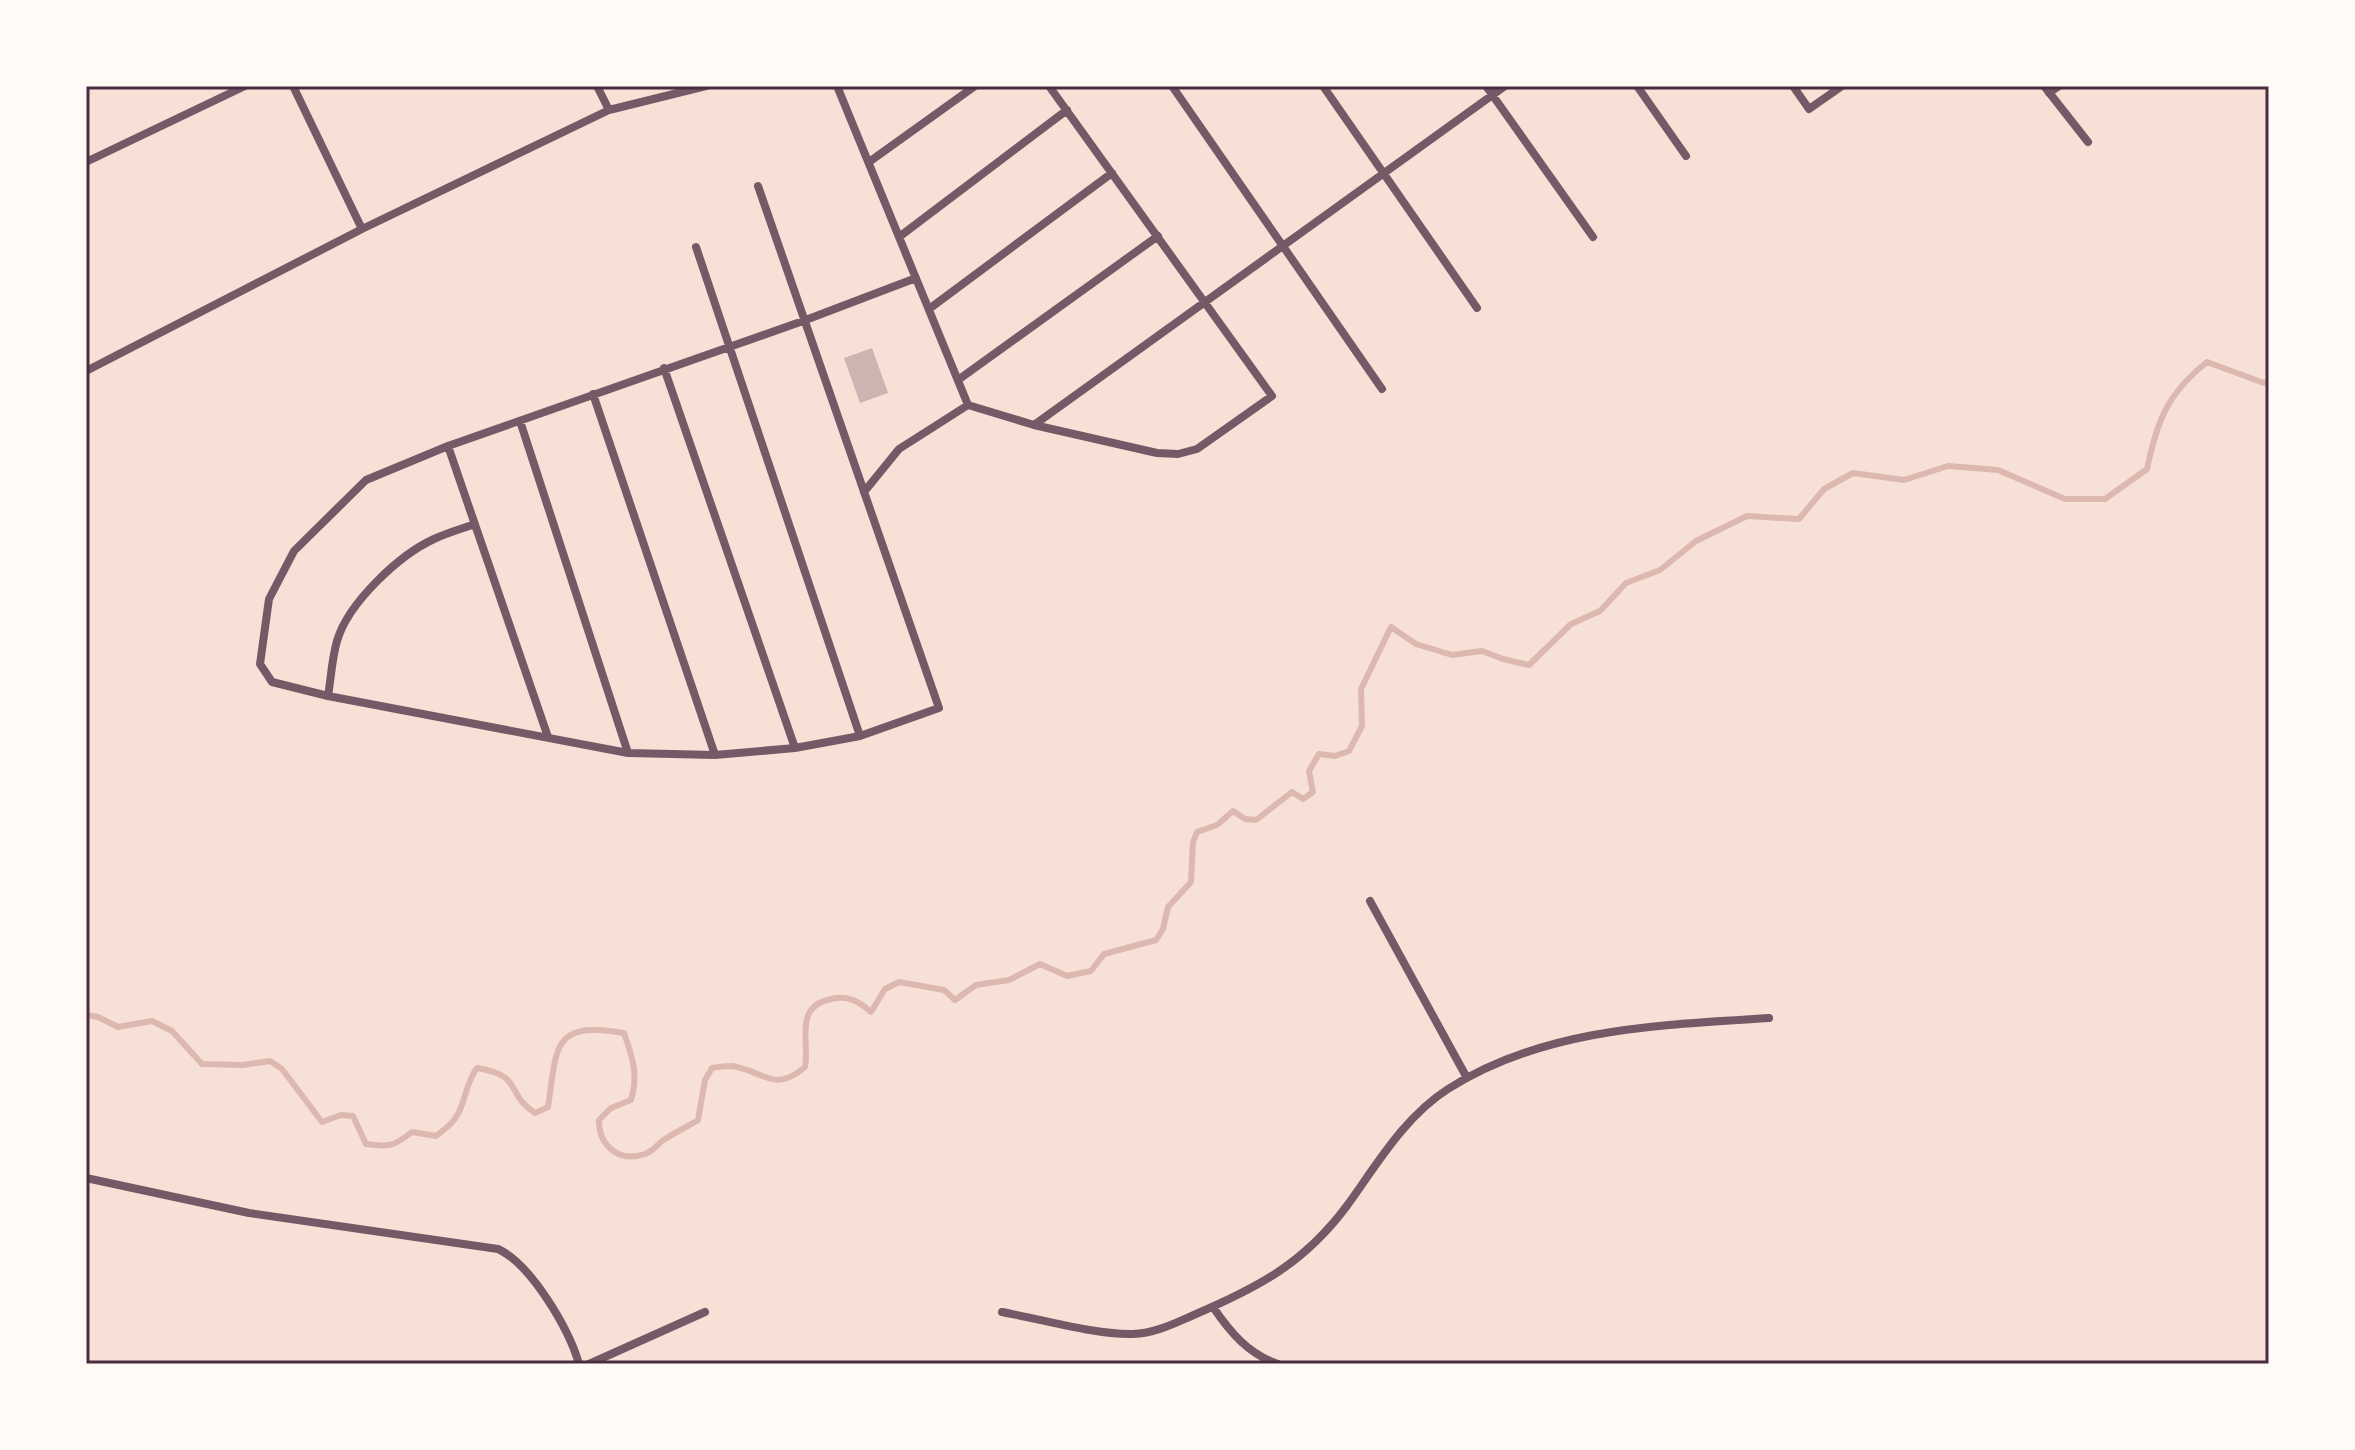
<svg xmlns="http://www.w3.org/2000/svg" width="2355" height="1450" viewBox="0 0 2355 1450" font-family="Manrope,sans-serif">
	<rect width="100%" height="100%" fill="#f7e1d7"/>
	<g fill="none" stroke-linecap="round" stroke-linejoin="round">
		<path stroke="#dcb8b0" stroke-width="6" d="M 86,1015 L 98,1017 L 118,1027 L 152,1021 L 172,1031 L 202,1064 L 243,1065 L 270,1061 L 282,1069 L 322,1122 L 341,1115 L 353,1116 L 366,1144 C 389,1147 393,1147 412,1132 L 436,1136 C 445,1129 454,1123 459,1112 C 466,1097 467,1081 477,1068 C 525,1076 504,1093 535,1113 L 548,1107 C 557,1048 551,1020 624,1033 C 632,1056 639,1075 631,1100 L 611,1108 L 599,1120 C 599,1146 619,1163 645,1154 C 654,1151 658,1143 665,1139 C 676,1132 687,1127 698,1120 L 705,1080 L 712,1068 C 718,1067 726,1066 732,1066 C 762,1070 774,1094 805,1067 C 810,1041 793,1007 831,999 C 847,995 859,1001 871,1012 L 885,989 L 899,982 L 944,990 L 955,1000 L 976,985 L 1009,980 L 1040,964 L 1067,976 L 1091,971 L 1104,954 L 1156,940 L 1163,929 L 1168,907 L 1191,882 L 1193,842 L 1197,832 L 1217,825 L 1233,811 L 1245,819 L 1256,820 L 1292,792 L 1303,799 L 1313,792 L 1309,771 L 1319,754 L 1335,756 L 1349,751 L 1362,726 L 1361,689 L 1391,627 L 1416,644 L 1452,655 L 1482,651 L 1503,659 L 1529,665 L 1571,624 L 1600,611 L 1626,583 L 1660,570 L 1696,541 L 1747,516 L 1799,519 L 1824,489 L 1853,473 L 1904,480 L 1948,466 L 1998,470 L 2065,499 L 2105,499 L 2147,469 C 2157,421 2167,394 2207,362 L 2264,383 L 2269,381"/>
	</g>
	<path fill="#ccb4b1" d="M 872,348 L 888,393 L 860,403 L 844,358 Z"/>
	<g fill="none" stroke-linecap="round" stroke-linejoin="round">
		<path stroke="#755966" stroke-width="8" d="M 293,86 L 362,229
			M 597,86 L 609,110
			M 837,86 L 968,405
			M 1172,86 L 1382,389
			M 1323,86 L 1477,308
			M 1486,86 L 1593,237
			M 1637,86 L 1686,156
			M 1793,86 L 1809,109 L 1842,86
			M 2044,86 L 2088,142
			M 2049,93 L 2059,86
			M 86,162 L 245,86
			M 869,162 L 975,86
			M 758,186 L 939,708 L 860,736 L 795,748 L 715,755 L 628,753 L 328,696 L 272,682 L 260,664 L 269,599 L 294,551 L 366,480 L 448,446 L 803,321 L 916,278
			M 899,237 L 1067,110
			M 696,247 L 860,736
			M 929,309 L 1112,173
			M 664,368 L 795,748
			M 86,371 L 362,229 L 609,110 L 706,86
			M 958,380 L 1158,236
			M 593,394 L 715,755
			M 520,421 L 628,753
			M 1034,425 L 1157,453 L 1178,454 L 1197,449 L 1272,396 L 1049,86
			M 448,446 L 548,737
			M 864,492 L 899,449 L 968,405 L 1034,425 L 1505,86
			M 328,696 C 331,678 332,658 337,641 C 348,603 399,555 434,539 C 447,533 461,529 475,524
			M 1370,901 L 1467,1078
			M 86,1178 L 249,1213 L 498,1249 C 531,1264 569,1329 579,1364
			M 1213,1307 C 1230,1332 1248,1354 1278,1364
			M 1002,1312 C 1039,1319 1097,1335 1133,1334 C 1156,1333 1175,1323 1196,1314 C 1259,1287 1304,1263 1346,1207 C 1376,1166 1404,1117 1448,1089 C 1544,1028 1659,1025 1769,1018
			M 589,1364 L 705,1312"/>
	</g>
	<rect width="2355" height="1450" fill="none" stroke="#fffaf5" stroke-width="176"/>
	<rect x="88" y="88" width="2179" height="1274" fill="none" stroke="#4a2c40" stroke-width="3"/>
</svg>
